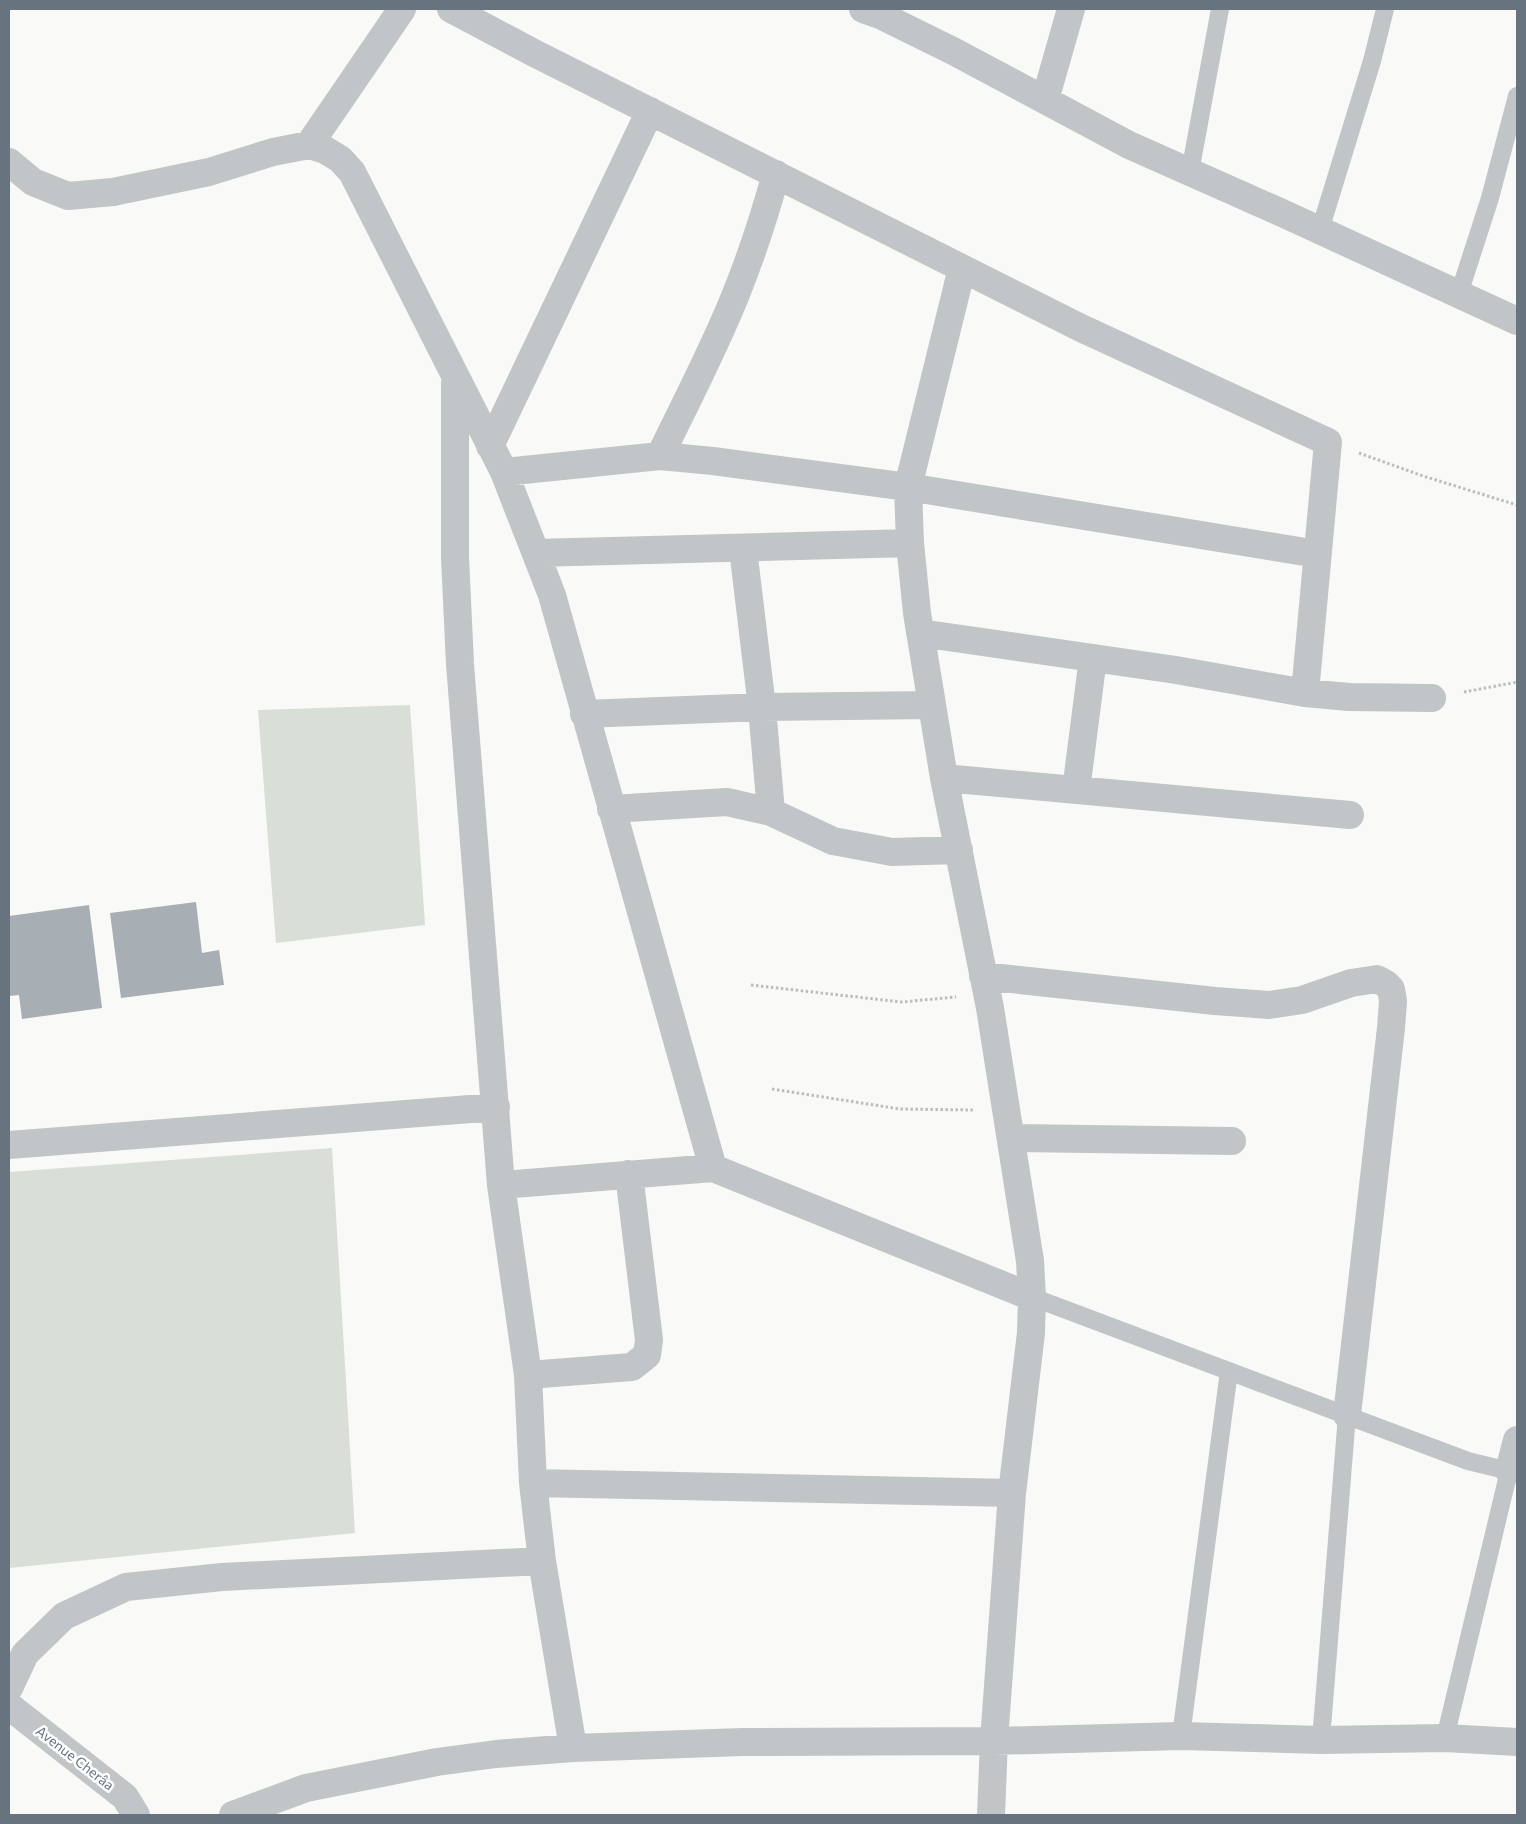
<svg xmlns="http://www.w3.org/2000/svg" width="1526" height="1824" viewBox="0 0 1526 1824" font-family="Commissioner,sans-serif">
	<rect width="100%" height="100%" fill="#f9f9f7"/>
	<path fill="#d9ded7" d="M 410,705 L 425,925 L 276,943 L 258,710 Z
		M 332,1148 L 355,1533 L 9,1568 L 9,1172 Z"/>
	<path fill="#a7aeb4" d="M 196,902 L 202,953 L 219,950 L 224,985 L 121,998 L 110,913 Z
		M 89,905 L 102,1008 L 22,1019 L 19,995 L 9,996 L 9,916 Z"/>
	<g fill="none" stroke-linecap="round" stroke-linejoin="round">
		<path stroke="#bbbec0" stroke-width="3" stroke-dasharray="2.5 2.5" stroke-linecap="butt" d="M 1359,453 L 1423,476 L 1517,505
			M 1464,692 L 1517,682
			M 751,985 L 901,1002 L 956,997
			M 772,1089 L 900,1109 L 973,1110"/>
		<path stroke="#c1c5c8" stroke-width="18" d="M 1190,172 L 1220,9
			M 1320,230 L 1372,61 L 1385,9
			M 1459,294 L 1490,198 L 1517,96
			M 1032,1297 L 1468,1461 L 1517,1473
			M 1181,1736 L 1229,1371
			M 1445,1738 L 1509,1471
			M 1321,1740 L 1347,1415"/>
		<path stroke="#c1c5c8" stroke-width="28" d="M 451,9 L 534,53 L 1081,328 L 1328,442 L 1305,693
			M 863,9 L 880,15 L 953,51 L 1129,145 L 1280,212 L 1517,321
			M 1045,100 L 1071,9
			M 309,145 L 402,9
			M 9,162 L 33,182 L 68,196 L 113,192 L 209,172 L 273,152 L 309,145 L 325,150 L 340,159 L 352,172 L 504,472 L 552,595 L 713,1168
			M 962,268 L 908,487 L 1317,554
			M 455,382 L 455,558 L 460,664 L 501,1185 L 528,1375 L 533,1483 L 542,1561 L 573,1748
			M 490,446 L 650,111
			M 660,456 C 686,402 714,349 736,294 C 752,254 765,214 776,174
			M 504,472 L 660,456 L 713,461 L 908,487 L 910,543 L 917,613 L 944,778 L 990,1008 L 1030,1261 L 1032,1297 L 1031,1333 L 1012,1493 L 994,1741 L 991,1815
			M 743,549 L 762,707 L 771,812
			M 536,553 L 910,543
			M 920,633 L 1176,670 L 1305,693 L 1349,697 L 1432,698
			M 584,714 L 762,707 L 932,705
			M 944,778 L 1350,815
			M 1076,790 L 1093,658
			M 611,809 L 727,802 L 771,812 L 833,841 L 892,852 L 959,850
			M 983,976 L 1215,1001 L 1269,1005 L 1302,1000 L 1351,983 L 1377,979 L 1386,984 L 1391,989 L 1393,1001 L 1391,1028 L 1347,1415
			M 1011,1138 L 1232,1141
			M 9,1145 L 496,1107
			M 501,1185 L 713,1168 L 1032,1297
			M 528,1375 L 632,1367 L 647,1355 L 649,1340 L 629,1174
			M 1509,1471 L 1517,1440
			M 533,1483 L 1012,1493
			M 9,1688 L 25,1654 L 64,1616 L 126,1587 L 222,1577 L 542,1561
			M 9,1706 L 125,1797 L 136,1815
			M 233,1815 L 306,1788 L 437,1762 L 496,1754 L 573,1748 L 742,1742 L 994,1741 L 1181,1736 L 1321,1740 L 1445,1738 L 1517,1742"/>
	</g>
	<g text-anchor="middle" stroke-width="5" stroke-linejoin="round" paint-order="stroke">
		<g font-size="14" fill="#67747f" stroke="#fff">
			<text transform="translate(75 1758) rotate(38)" y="5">Avenue Cherâa</text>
		</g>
	</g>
	<rect width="1526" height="1824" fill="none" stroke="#67747f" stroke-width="20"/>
</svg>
